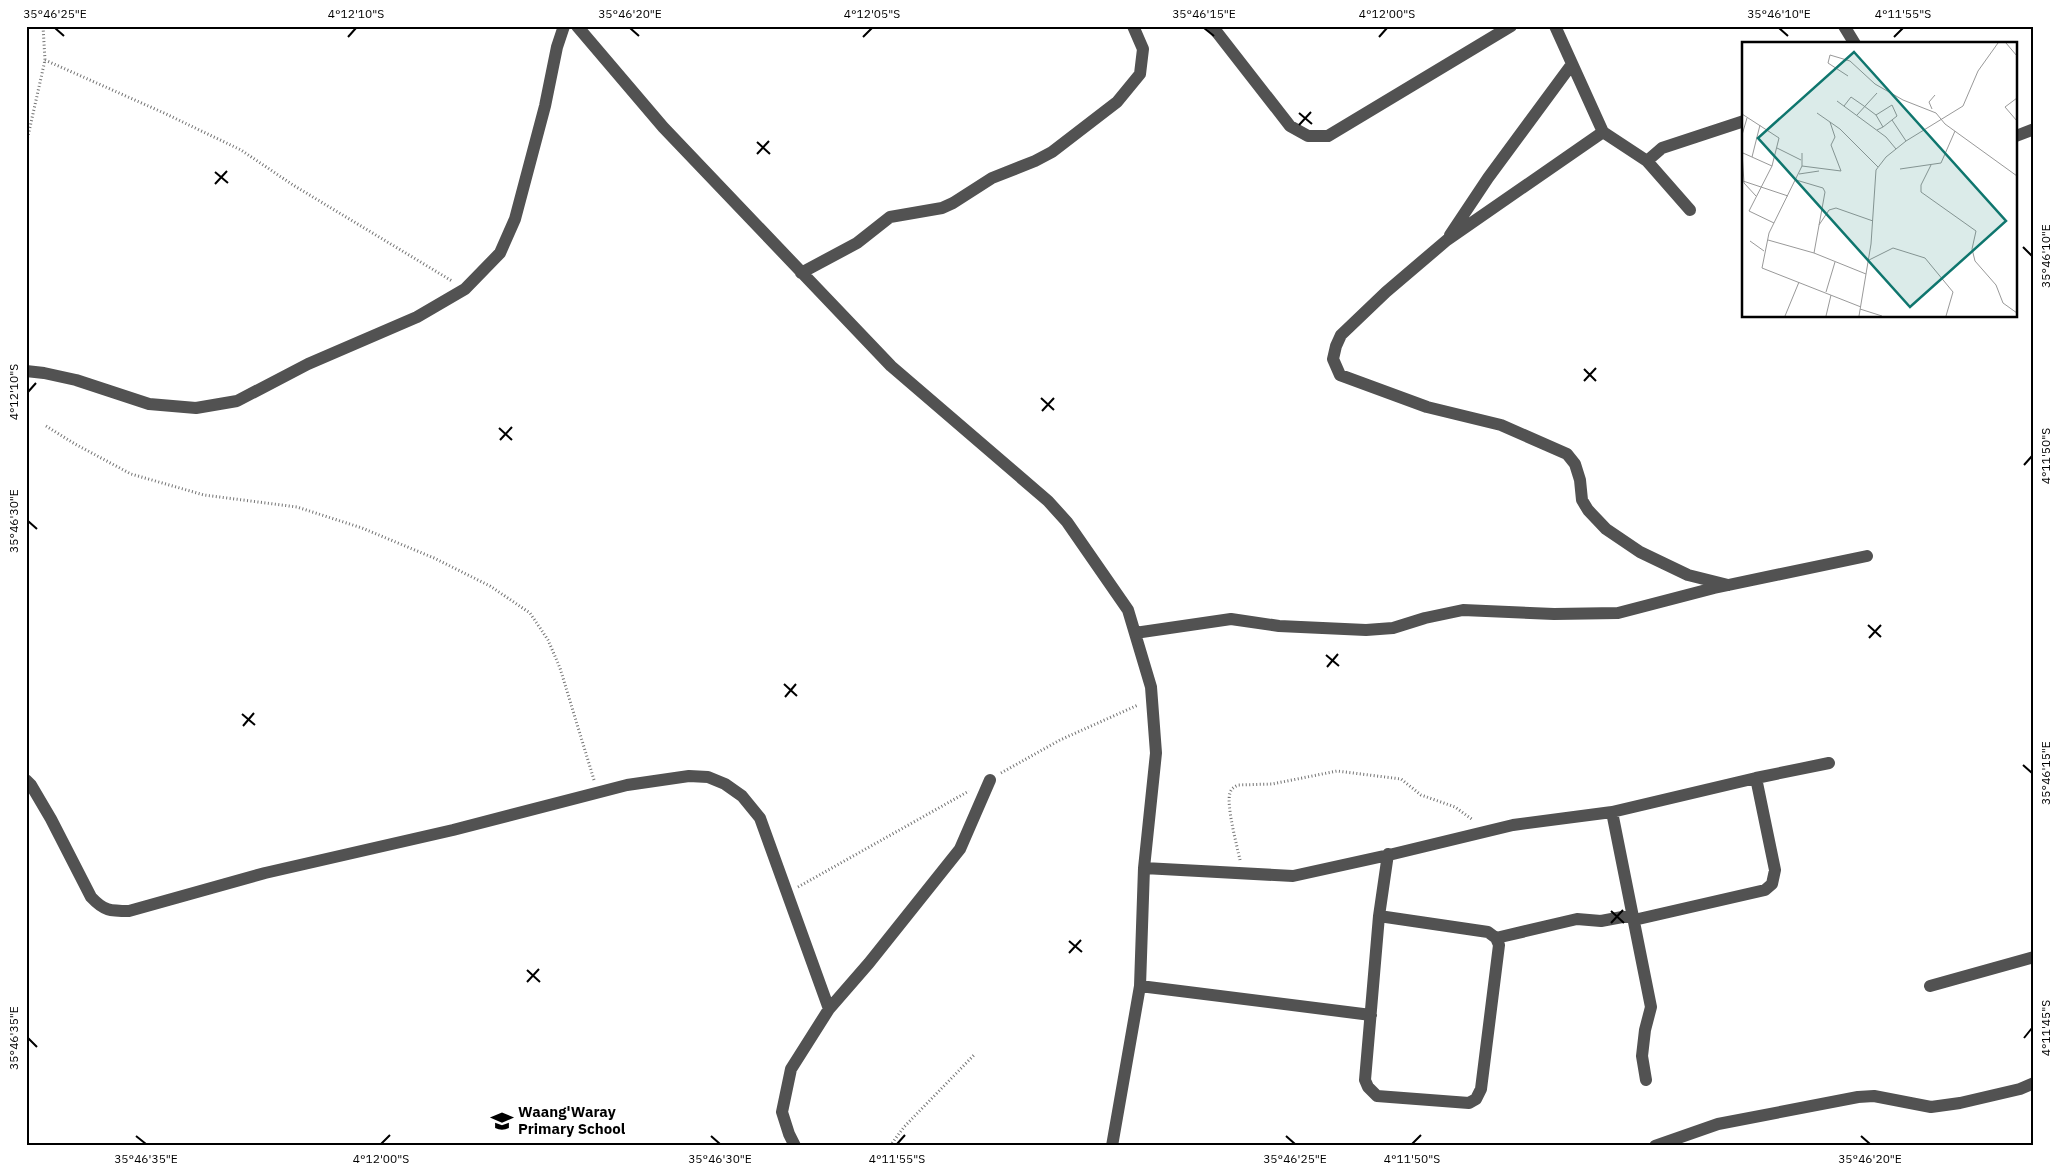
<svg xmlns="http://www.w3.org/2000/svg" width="2060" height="1172" viewBox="0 0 2060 1172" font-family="'IBM Plex Sans',sans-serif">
	<rect width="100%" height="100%" fill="#fff"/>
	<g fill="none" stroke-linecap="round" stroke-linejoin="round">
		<path stroke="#747474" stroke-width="3" stroke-dasharray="1 2.5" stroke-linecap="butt" d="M 45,60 L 164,113 L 241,150 L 293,185 L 452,281
			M 26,145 L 45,60 L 43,26
			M 46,426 L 75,444 L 131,474 L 204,495 L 297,507 L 362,528 L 434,558 L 490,586 L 530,613 L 548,640 L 560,668 L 594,780
			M 1001,773 L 1060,740 L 1138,705
			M 1240,860 C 1237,846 1226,805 1230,793 C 1231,789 1234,787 1238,785 L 1272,784 L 1337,771 L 1401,779 L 1421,795 L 1455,807 L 1473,820
			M 798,887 L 969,791
			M 890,1146 L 904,1127 L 974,1055"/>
		<path stroke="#525252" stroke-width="12" d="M 577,26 L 663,127 L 891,366 L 1048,501 L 1067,522 L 1128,610 L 1151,687 L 1156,753 L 1144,868 L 1140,986 L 1112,1146
			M 1212,26 L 1290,126 L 1308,136 L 1328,136 L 1511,26
			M 1555,26 L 1603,132 L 1647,161 L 1690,210
			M 1844,26 L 1855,44
			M 1603,132 L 1447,240 L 1386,292 L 1341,335 L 1336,346 L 1333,359 L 1340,375 L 1427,407 L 1501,425 L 1567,454 L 1575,464 L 1580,480 L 1582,500 L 1588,510 L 1606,529 L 1640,552 L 1688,575 L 1728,585
			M 2016,136 L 2034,129
			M 1647,161 L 1662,148 L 1744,121
			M 1450,235 L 1488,178 L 1572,64
			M 801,273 L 857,243 L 890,217 L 942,208 L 953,203 L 992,178 L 1035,161 L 1052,152 L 1117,102 L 1140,74 L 1143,49 L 1133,26
			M 26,371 L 44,373 L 76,380 L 149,404 L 196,408 L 237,401 L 308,364 L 417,317 L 465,289 L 500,253 L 515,219 L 545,106 L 557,47 L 564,26
			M 1135,633 L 1231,619 L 1279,626 L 1366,630 L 1393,628 L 1425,618 L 1463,610 L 1554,614 L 1618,613 L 1714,588 L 1867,556
			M 26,780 L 31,785 L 51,819 L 91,897 C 104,911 110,911 129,911 L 265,873 L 453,830 L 627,785 L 689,776 L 708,777 L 725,784 L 742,796 L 760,818 L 829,1009
			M 1612,812 L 1651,1007 L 1645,1030 L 1642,1056 L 1646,1080
			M 1144,868 L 1293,876 L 1393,854 L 1513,825 L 1612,812 L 1756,778 L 1829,763
			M 1379,916 L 1488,932 L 1496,938 L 1499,945 L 1481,1089 L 1476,1099 L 1469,1103 L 1377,1096 L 1368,1087 L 1365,1080 L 1379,916 L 1388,854
			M 1634,920 L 1765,890 L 1772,884 L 1775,870 L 1756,778
			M 1496,938 L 1577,919 L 1601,921 L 1633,915
			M 1140,986 L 1371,1015
			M 1930,986 L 2034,957
			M 795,1146 L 789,1134 L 782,1112 L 791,1069 L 829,1009 L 869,963 L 960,849 L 990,780
			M 1655,1146 L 1718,1124 L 1858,1097 L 1874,1096 L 1931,1107 L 1960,1103 L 2020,1089 L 2034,1083"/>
	</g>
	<path fill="none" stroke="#000" stroke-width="2" d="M 55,28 L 64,36M 630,28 L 639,36M 1204,28 L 1214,36M 1779,28 L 1788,36M 348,37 L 356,28M 863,37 L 872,28M 1379,37 L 1387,28M 1894,37 L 1903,28M 1299,113 L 1312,124M 1299,125 L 1311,112M 757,142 L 770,154M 757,154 L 769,141M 215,172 L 228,183M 215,184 L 227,171M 2023,247 L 2032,256M 1584,369 L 1596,381M 1584,381 L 1596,368M 28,392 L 36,383M 1041,398 L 1054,410M 1042,411 L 1054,398M 499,428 L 512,440M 500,440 L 512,427M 2024,465 L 2032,456M 28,521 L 37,529M 1868,625 L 1881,637M 1869,638 L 1881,625M 1326,655 L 1339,666M 1327,667 L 1338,654M 784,684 L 797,696M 785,697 L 796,684M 242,714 L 255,725M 243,726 L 254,713M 2023,765 L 2032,773M 1611,911 L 1624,923M 1611,923 L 1623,910M 1069,941 L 1082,952M 1069,953 L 1081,940M 527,970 L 540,982M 527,982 L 539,969M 28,1038 L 37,1047M 2024,1038 L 2032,1028M 136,1136 L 146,1144M 711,1136 L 720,1144M 1286,1136 L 1295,1144M 1861,1136 L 1870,1144M 381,1144 L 390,1135M 897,1144 L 905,1135M 1412,1144 L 1421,1135"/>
	<defs>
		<g id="school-bare" transform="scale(1.725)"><path d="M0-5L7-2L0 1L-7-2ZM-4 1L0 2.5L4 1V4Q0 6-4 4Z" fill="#000" stroke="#fff" stroke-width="2.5" paint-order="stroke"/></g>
	</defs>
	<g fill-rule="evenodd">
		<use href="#school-bare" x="502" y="1121"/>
	</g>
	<g text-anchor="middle" stroke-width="4" stroke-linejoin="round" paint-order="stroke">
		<g font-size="15" font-weight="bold" fill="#000" stroke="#fff" text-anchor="start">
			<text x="518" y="1117">Waang'Waray<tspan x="518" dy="17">Primary School</tspan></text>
		</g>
	</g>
	<g transform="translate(1742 42)">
		<rect width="275" height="275" fill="#fff"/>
		<path fill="none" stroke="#999" stroke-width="1" d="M 264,1 L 275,14M 106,34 L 86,21 L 88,13 L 108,19 L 133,42 L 161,58 L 194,71 L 203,82 L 275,134M 275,56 L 263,65 L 275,79M 95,59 L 144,95 L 154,107M 102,64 L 109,55 L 122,64M 122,64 L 134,73M 190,67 L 187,60 L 193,53M 75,71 L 98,87 L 136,125M 0,72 L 37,96 L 30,124 L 7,169 L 32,181M 115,73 L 135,51M 150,78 L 164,99M 135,88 L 141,85 L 155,74 L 150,63 L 134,73 L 141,85M 0,93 L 5,76M 35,106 L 59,118M 0,110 L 2,141 L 14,154M 1,111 L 30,124M 60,111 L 60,124 L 27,191 L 20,226 L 119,265M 10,115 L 18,83M 189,123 L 179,143 L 179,150 L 234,189 L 230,207 L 233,219 L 254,243 L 261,261 L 275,271M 60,124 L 99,129 L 89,103 L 93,95 L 88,80M 158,127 L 199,121 L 213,89M 57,132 L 77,129M 54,138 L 81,146 L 83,150 L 72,211M 1,139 L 46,154M 77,183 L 87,168 L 94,166 L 131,179M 26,198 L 72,211 L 124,232M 8,199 L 22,209M 127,218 L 151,206 L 183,216 L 211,250 L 204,274M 84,250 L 93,220M 118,267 L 140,274M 43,274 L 57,240M 84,274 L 89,253M 117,274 L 129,202 L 134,128 L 144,115 L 164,99 L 221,64 L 236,29 L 256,1"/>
		<path fill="#0f766e" fill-opacity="0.15" stroke="#0f766e" stroke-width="2.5" d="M 112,10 L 264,179 L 168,265 L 16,96 Z"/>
		<rect width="275" height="275" fill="none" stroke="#000" stroke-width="2.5"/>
	</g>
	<rect width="2060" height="1172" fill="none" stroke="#ffffff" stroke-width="55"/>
	<rect x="28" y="28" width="2004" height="1116" fill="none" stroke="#000" stroke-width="2"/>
	<g font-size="12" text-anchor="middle" fill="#000">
		<text x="55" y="18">35°46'25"E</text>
		<text x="356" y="18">4°12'10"S</text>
		<text x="630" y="18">35°46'20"E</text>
		<text x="872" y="18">4°12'05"S</text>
		<text x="1204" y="18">35°46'15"E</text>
		<text x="1387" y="18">4°12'00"S</text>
		<text x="1779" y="18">35°46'10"E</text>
		<text x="1903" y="18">4°11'55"S</text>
		<text transform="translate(2046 256) rotate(-90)" y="4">35°46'10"E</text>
		<text transform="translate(14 392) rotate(-90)" y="4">4°12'10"S</text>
		<text transform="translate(2046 456) rotate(-90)" y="4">4°11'50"S</text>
		<text transform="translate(14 521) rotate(-90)" y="4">35°46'30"E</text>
		<text transform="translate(2046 773) rotate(-90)" y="4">35°46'15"E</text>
		<text transform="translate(2046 1028) rotate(-90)" y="4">4°11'45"S</text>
		<text transform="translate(14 1038) rotate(-90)" y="4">35°46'35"E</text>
		<text x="146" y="1163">35°46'35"E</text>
		<text x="381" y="1163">4°12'00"S</text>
		<text x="720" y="1163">35°46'30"E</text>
		<text x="897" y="1163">4°11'55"S</text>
		<text x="1295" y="1163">35°46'25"E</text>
		<text x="1412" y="1163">4°11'50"S</text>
		<text x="1870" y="1163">35°46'20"E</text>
	</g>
</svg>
